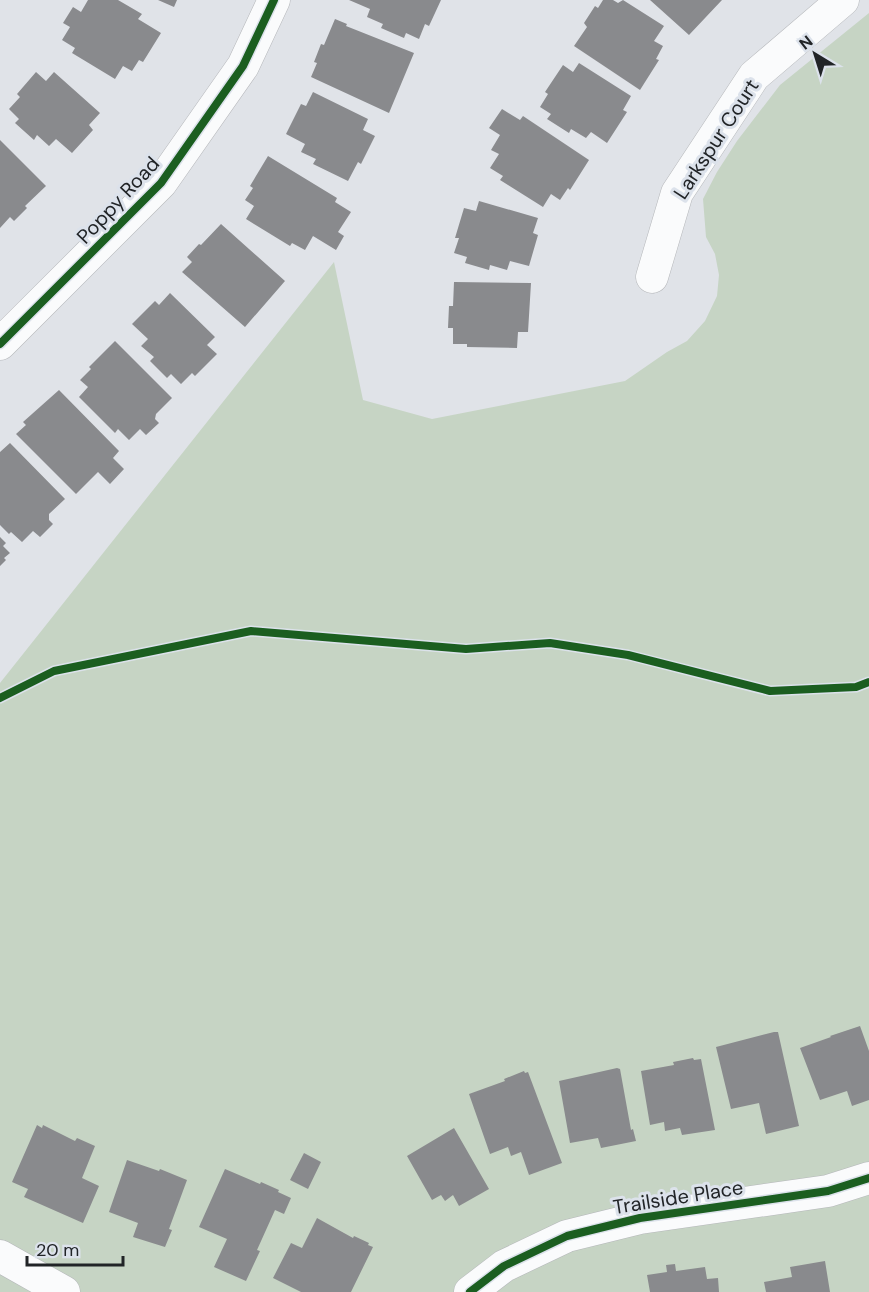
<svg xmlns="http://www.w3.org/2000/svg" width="869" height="1292" viewBox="0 0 869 1292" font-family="'DM Sans',sans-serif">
	<rect width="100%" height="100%" fill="#e0e3e8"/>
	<path fill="#c6d4c4" d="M 869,13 L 869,1292 L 0,1292 L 0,683 L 334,262 L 363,400 L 432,419 L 625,381 L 667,352 L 687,341 L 705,321 L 717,296 L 719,275 L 715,254 L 706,237 L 703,199 L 717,172 L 737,141 L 780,85 Z"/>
	<path fill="#898a8d" d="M 88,0 L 118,0 L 142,14 L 138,19 L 161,33 L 143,62 L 139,60 L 132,71 L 123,66 L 115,79 L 72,53 L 75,48 L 62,40 L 70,27 L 63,23 L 73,7 L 81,12 Z
		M 158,0 L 177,0 L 174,7 Z
		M 349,0 L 441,0 L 429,26 L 425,24 L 419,39 L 406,33 L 404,38 L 381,28 L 383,24 L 367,17 L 370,9 Z
		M 603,0 L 613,0 L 618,3 L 623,0 L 664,26 L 654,41 L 663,46 L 656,59 L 659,60 L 640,90 L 574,46 L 587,27 L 584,23 L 595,6 L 598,8 Z
		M 650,0 L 722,0 L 689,35 Z
		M 335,19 L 347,24 L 346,26 L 414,53 L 389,113 L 311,77 L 317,63 L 314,62 L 321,44 L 324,45 Z
		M 579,63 L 631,96 L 623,110 L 627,112 L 607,143 L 591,132 L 586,138 L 571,129 L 569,133 L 547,119 L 551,114 L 540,107 L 548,94 L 545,92 L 563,65 L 573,72 Z
		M 36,72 L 46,81 L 54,72 L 100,113 L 89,125 L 93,130 L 72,153 L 56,139 L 49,146 L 37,135 L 34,140 L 15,123 L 19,119 L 9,109 L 20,97 L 17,94 Z
		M 313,92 L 368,119 L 363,130 L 375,136 L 361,164 L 358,162 L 348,181 L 313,164 L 316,159 L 301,152 L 305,144 L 286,134 L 301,104 L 306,106 Z
		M 502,109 L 520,120 L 523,116 L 589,160 L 570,190 L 568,188 L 560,200 L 551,194 L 543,207 L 500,180 L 503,176 L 490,168 L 499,154 L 491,150 L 500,135 L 489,128 Z
		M 0,140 L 46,186 L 25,206 L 27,208 L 14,221 L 10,217 L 0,228 Z
		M 268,156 L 337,198 L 335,202 L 351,212 L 338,232 L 344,236 L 336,250 L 313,236 L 305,250 L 292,243 L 290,246 L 246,219 L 254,206 L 245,200 L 253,188 L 250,186 Z
		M 479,201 L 538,218 L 533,233 L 538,235 L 529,266 L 510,261 L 507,270 L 490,265 L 489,270 L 465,263 L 467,257 L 454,253 L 459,238 L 455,238 L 464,208 L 476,211 Z
		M 221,224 L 285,281 L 245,327 L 182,272 L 192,262 L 187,257 L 199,244 L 201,245 Z
		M 454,282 L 531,283 L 528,332 L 518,332 L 517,348 L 467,347 L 467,344 L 453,344 L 453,328 L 448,328 L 449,306 L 453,306 Z
		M 170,293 L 215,337 L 207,345 L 217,354 L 195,376 L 192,373 L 181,384 L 171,374 L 167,378 L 150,361 L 154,357 L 141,346 L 148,339 L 132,324 L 155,301 L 159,305 Z
		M 115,341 L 172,398 L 156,414 L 155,419 L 159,423 L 146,435 L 140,429 L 129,440 L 118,429 L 115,433 L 79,397 L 88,387 L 80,380 L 91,369 L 89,367 Z
		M 59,390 L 119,451 L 113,458 L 124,469 L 110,484 L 98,472 L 76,494 L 16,434 L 26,425 L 23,422 Z
		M 10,443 L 65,499 L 49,514 L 49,520 L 53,524 L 40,537 L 33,531 L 22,542 L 11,532 L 9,534 L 0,525 L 0,452 Z
		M 0,537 L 6,543 L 3,546 L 10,553 L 4,558 L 6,560 L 0,566 Z
		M 860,1026 L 869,1051 L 869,1100 L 852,1106 L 847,1091 L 820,1100 L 800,1048 L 831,1037 L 830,1036 Z
		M 774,1032 L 778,1032 L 799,1126 L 766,1134 L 759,1103 L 731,1109 L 716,1047 Z
		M 693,1058 L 694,1060 L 701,1059 L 715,1130 L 682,1135 L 680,1128 L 665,1131 L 664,1122 L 650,1125 L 641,1071 L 674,1065 L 673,1062 Z
		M 617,1068 L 620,1069 L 631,1130 L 633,1129 L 636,1141 L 601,1148 L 598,1138 L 570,1143 L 559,1081 Z
		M 524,1071 L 525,1073 L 528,1072 L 562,1163 L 529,1175 L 521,1152 L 511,1156 L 508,1147 L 490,1154 L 469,1094 L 505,1081 L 504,1079 Z
		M 37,1125 L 42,1128 L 43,1125 L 75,1141 L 77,1138 L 95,1146 L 82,1178 L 99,1186 L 83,1223 L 24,1197 L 28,1189 L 12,1182 Z
		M 454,1128 L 489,1189 L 459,1206 L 453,1195 L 445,1201 L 441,1195 L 432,1200 L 407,1156 Z
		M 304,1153 L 321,1162 L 308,1189 L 290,1180 Z
		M 127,1160 L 159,1171 L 160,1169 L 187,1180 L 169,1229 L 172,1230 L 165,1247 L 133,1237 L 138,1223 L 109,1212 Z
		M 225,1169 L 260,1184 L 261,1182 L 279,1190 L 278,1192 L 291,1198 L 284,1214 L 275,1210 L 257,1250 L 260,1251 L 246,1281 L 214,1267 L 227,1239 L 199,1227 Z
		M 317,1218 L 353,1238 L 354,1236 L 369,1243 L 368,1245 L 373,1247 L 351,1292 L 301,1292 L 273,1278 L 291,1243 L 302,1248 Z
		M 825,1261 L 830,1292 L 766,1292 L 764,1282 L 792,1277 L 790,1267 Z
		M 675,1264 L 676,1271 L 705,1267 L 707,1279 L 718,1278 L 719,1292 L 650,1292 L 647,1275 L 667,1272 L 666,1265 Z"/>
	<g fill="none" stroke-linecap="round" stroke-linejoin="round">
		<g stroke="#b5b7ba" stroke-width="33">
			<path id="minor" d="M 652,277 L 677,193 L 754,76 L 843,0
				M 0,344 L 161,183 L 243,66 L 274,0
				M 0,1256 L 64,1292
				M 470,1292 L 504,1266 L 567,1236 L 640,1218 L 828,1191 L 869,1178"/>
		</g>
		<use href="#minor" stroke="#fafbfc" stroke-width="32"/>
		<g stroke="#dce2eb" stroke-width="11">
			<path id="cycleway" d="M 0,344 L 161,183 L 243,66 L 274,0
				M 0,698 L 54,671 L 251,631 L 466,649 L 550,643 L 628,655 L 770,691 L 856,687 L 869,682
				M 470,1292 L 504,1266 L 567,1236 L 640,1218 L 828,1191 L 869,1178"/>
		</g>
		<use href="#cycleway" stroke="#1b5e20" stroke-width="8"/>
	</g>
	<g text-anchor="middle" stroke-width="6" stroke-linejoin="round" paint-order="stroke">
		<g font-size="20" fill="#212427" stroke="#dce2eb">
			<text transform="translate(716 139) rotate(-57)" y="7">Larkspur Court</text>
			<text transform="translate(118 200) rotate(-47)" y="7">Poppy Road</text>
			<text transform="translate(678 1197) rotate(-9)" y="7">Trailside Place</text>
		</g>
	</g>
	<g transform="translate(815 54) rotate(322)" stroke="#dce2eb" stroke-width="4.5" paint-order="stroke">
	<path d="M0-4.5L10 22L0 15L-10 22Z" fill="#212427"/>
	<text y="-9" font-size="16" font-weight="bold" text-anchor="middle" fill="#212427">N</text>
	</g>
	<path d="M27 1256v9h96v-9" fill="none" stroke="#212427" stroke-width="3"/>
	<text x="36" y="1256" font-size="18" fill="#212427" stroke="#dce2eb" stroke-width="4.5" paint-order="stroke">20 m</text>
</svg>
